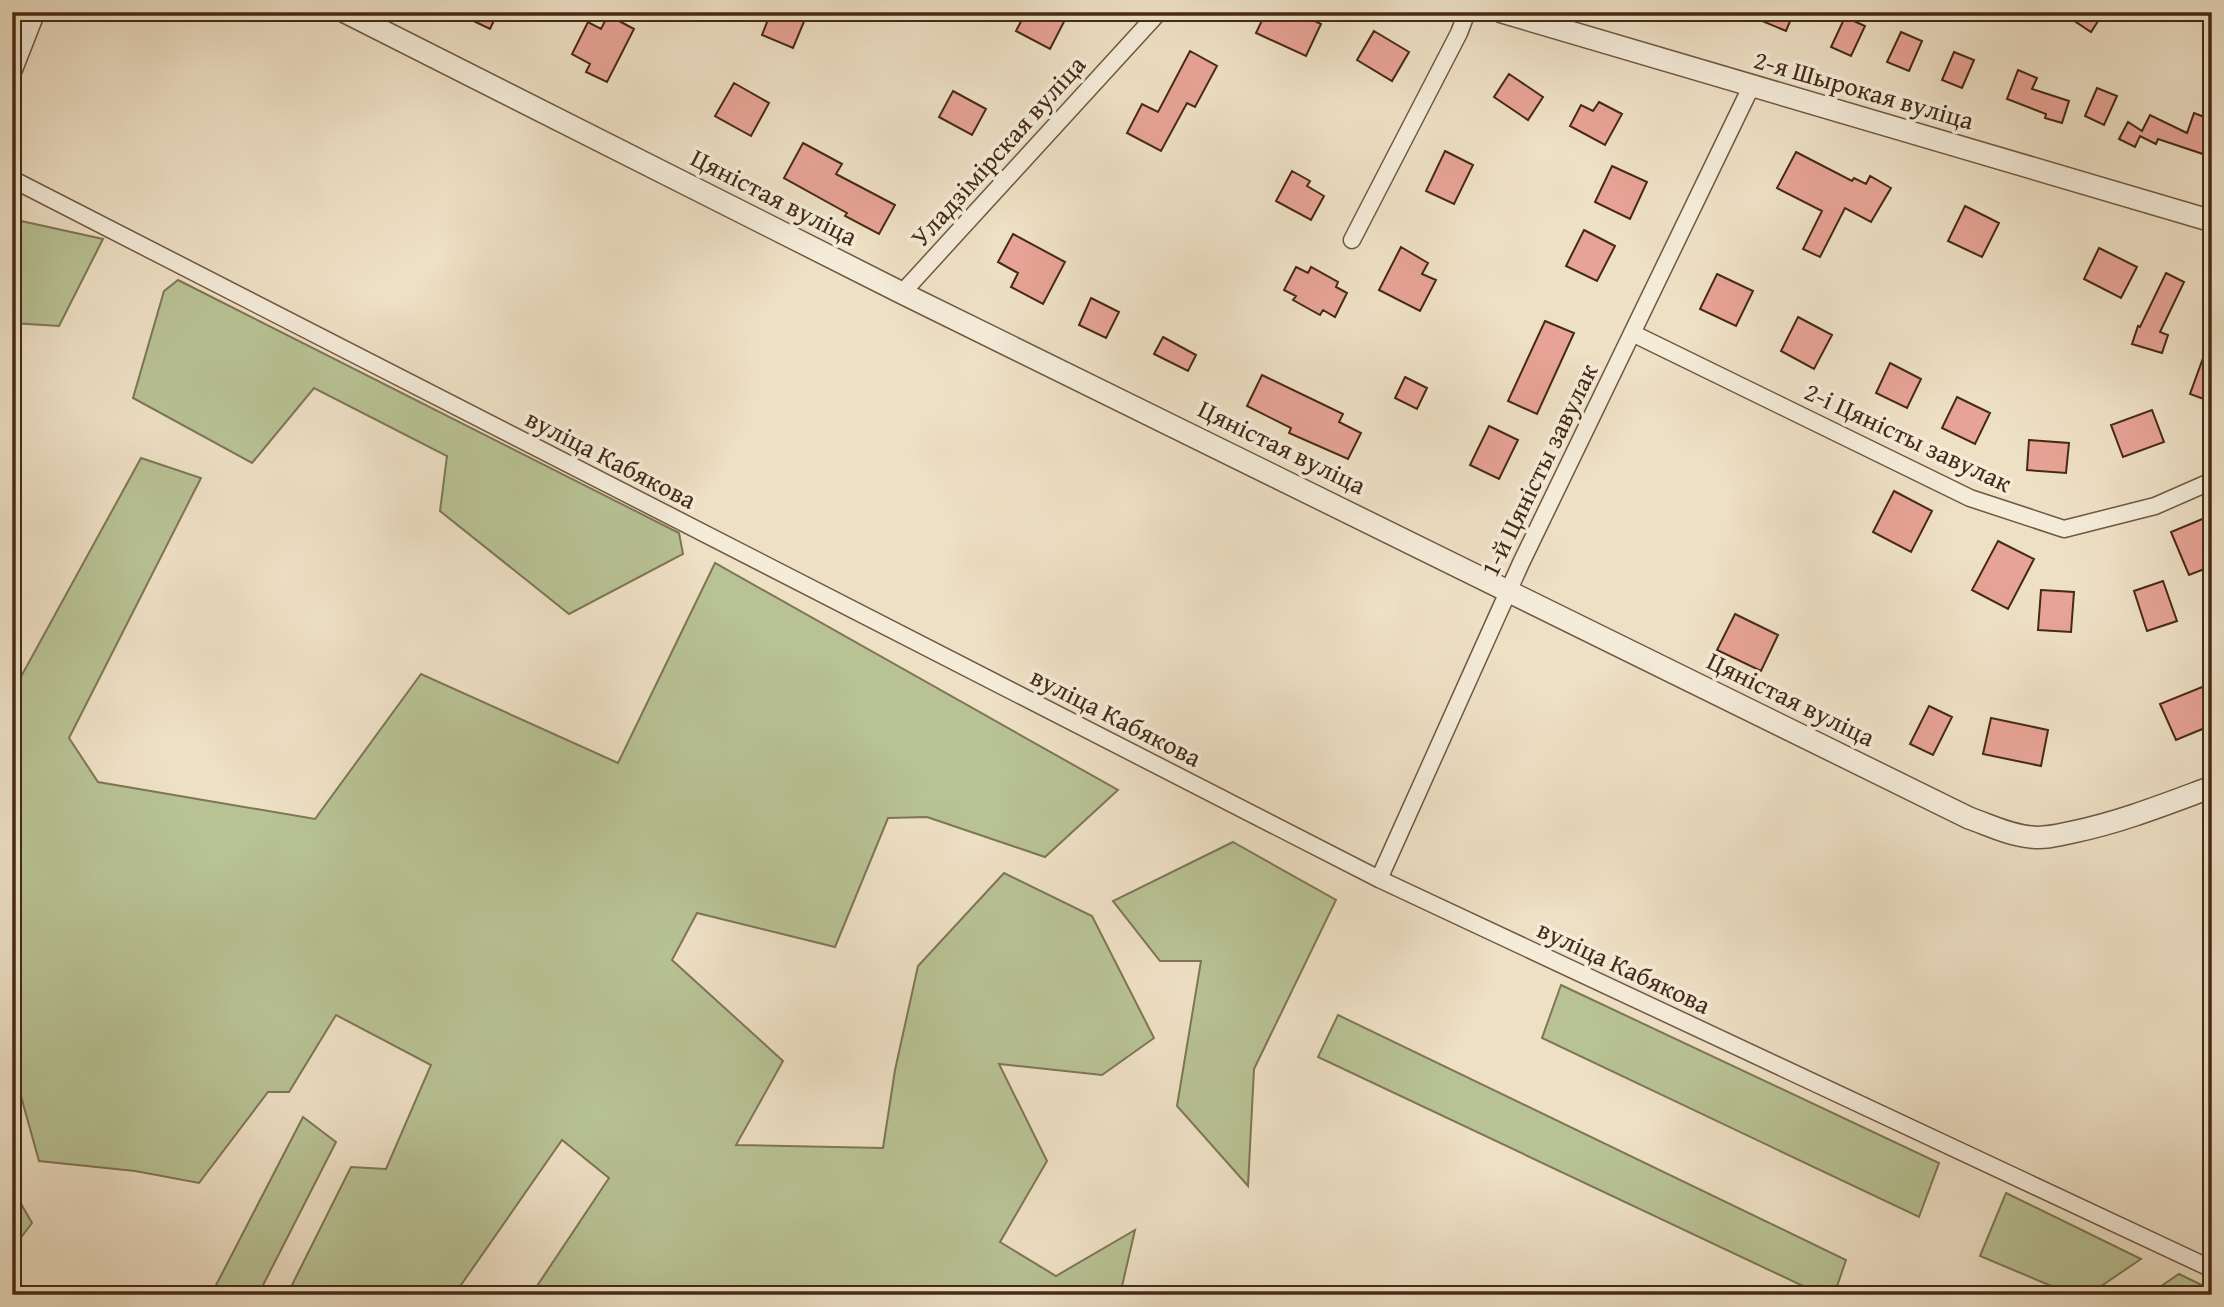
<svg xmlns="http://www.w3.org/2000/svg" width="2224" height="1307" viewBox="0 0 2224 1307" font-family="'Gentium Book Plus',serif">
	<rect width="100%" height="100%" fill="#eee0c5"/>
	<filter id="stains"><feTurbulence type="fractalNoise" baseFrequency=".00286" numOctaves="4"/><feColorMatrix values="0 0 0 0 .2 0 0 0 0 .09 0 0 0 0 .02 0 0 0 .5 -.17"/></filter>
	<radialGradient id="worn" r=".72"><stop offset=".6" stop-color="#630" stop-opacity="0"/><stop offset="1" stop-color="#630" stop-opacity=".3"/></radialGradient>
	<path fill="#b8c295" stroke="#7e7654" stroke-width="2" d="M 12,219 L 103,239 L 59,326 L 12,323 Z
		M 178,280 L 679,533 L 683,554 L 569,614 L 440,511 L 447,456 L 314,388 L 252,463 L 133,398 L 164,291 Z
		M 141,458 L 201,478 L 69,738 L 98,782 L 315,819 L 421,674 L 618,763 L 715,563 L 1118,790 L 1045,857 L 927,817 L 888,818 L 835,947 L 697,913 L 672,960 L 783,1061 L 736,1145 L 883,1148 L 895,1070 L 918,966 L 1004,873 L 1092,916 L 1154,1038 L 1102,1075 L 999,1064 L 1047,1161 L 1000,1242 L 1056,1276 L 1135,1230 L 1120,1295 L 531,1295 L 609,1178 L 562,1140 L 454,1295 L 287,1295 L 351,1167 L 386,1169 L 431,1065 L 336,1015 L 289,1092 L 268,1092 L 199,1183 L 135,1171 L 39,1161 L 12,1064 L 12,693 Z
		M 1233,842 L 1336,900 L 1254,1069 L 1248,1186 L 1177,1106 L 1201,961 L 1160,961 L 1113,901 Z
		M 1561,985 L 1939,1163 L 1919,1217 L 1542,1038 Z
		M 1338,1015 L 1846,1260 L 1834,1295 L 1822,1295 L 1318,1057 Z
		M 303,1117 L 336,1142 L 258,1295 L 219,1295 L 213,1291 Z
		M 12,1188 L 32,1223 L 19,1240 L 12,1231 Z
		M 2006,1193 L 2141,1259 L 2088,1295 L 2073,1295 L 1980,1256 Z
		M 2179,1274 L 2212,1290 L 2212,1295 L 2148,1295 Z"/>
	<path fill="#e7a395" stroke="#452a14" stroke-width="2" d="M 455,12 L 498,12 L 490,29 Z
		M 771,12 L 808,12 L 793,48 L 762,35 Z
		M 1026,12 L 1069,12 L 1050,49 L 1016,31 Z
		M 1266,12 L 1296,12 L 1321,24 L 1306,56 L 1256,33 Z
		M 1741,12 L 1794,12 L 1786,31 Z
		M 2061,12 L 2104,12 L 2091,32 Z
		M 608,15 L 634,29 L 607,82 L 586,72 L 590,64 L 572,54 L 588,22 L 601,29 Z
		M 1845,17 L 1865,26 L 1851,56 L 1831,47 Z
		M 1374,31 L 1409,52 L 1392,81 L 1357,60 Z
		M 1901,32 L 1922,41 L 1909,71 L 1887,62 Z
		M 1190,51 L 1217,66 L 1195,107 L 1187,103 L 1161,151 L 1127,133 L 1142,104 L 1158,112 Z
		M 1954,52 L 1974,60 L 1962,88 L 1942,80 Z
		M 2018,70 L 2037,78 L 2032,89 L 2069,101 L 2062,123 L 2045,118 L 2046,114 L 2007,99 Z
		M 1509,74 L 1543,97 L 1528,120 L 1494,97 Z
		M 734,83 L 769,103 L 751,136 L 715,116 Z
		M 2097,88 L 2117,96 L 2104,125 L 2085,116 Z
		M 953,91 L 986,109 L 972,135 L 939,117 Z
		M 1599,102 L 1622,114 L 1605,145 L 1570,126 L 1581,105 L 1593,111 Z
		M 2194,113 L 2212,120 L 2212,131 L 2208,143 L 2212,145 L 2212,157 L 2158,139 L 2156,144 L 2140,136 L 2135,147 L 2119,139 L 2128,122 L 2142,131 L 2150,115 L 2187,133 Z
		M 803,143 L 842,164 L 836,174 L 895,205 L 879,234 L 845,216 L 847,213 L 784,178 Z
		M 1445,151 L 1473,165 L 1454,204 L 1426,191 Z
		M 1796,152 L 1852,181 L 1854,178 L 1866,184 L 1870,176 L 1891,188 L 1871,222 L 1845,208 L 1820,257 L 1803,249 L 1822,211 L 1777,188 Z
		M 1612,166 L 1647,182 L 1630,219 L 1595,202 Z
		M 1292,171 L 1310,181 L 1307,186 L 1324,196 L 1311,220 L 1276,201 Z
		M 1965,206 L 1999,223 L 1982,257 L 1948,241 Z
		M 1584,230 L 1615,246 L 1597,281 L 1566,266 Z
		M 1013,234 L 1065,262 L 1043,304 L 1011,287 L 1018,273 L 998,262 Z
		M 1401,247 L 1428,263 L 1422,274 L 1436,280 L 1420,311 L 1379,290 Z
		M 2099,248 L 2137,267 L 2121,298 L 2084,279 Z
		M 1296,267 L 1308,273 L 1311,267 L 1338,282 L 1336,287 L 1347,293 L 1335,317 L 1323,310 L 1320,315 L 1293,300 L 1296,296 L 1284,290 Z
		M 2166,273 L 2184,282 L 2160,332 L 2168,335 L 2162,353 L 2132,344 L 2138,326 L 2140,327 Z
		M 1717,274 L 1753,291 L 1736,326 L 1700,309 Z
		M 1091,298 L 1119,312 L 1106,338 L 1079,325 Z
		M 1798,317 L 1832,335 L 1814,369 L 1781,351 Z
		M 1545,321 L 1574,333 L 1537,414 L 1508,401 Z
		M 1163,337 L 1196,355 L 1188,371 L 1154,354 Z
		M 2210,339 L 2212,339 L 2212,402 L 2190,394 Z
		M 1890,363 L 1921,379 L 1907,408 L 1876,393 Z
		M 1262,375 L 1343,414 L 1339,422 L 1361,433 L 1348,459 L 1289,433 L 1291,428 L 1247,406 Z
		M 1405,377 L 1427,388 L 1417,409 L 1395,398 Z
		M 1957,397 L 1990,413 L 1975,444 L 1942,428 Z
		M 2152,410 L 2164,442 L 2123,457 L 2111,425 Z
		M 1489,426 L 1518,440 L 1499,479 L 1470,465 Z
		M 2029,440 L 2069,443 L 2066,473 L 2027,470 Z
		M 1894,491 L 1932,511 L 1911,552 L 1873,532 Z
		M 2207,517 L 2212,528 L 2212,566 L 2189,575 L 2171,532 Z
		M 1998,541 L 2034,559 L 2008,609 L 1972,590 Z
		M 2163,581 L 2177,621 L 2147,631 L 2134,591 Z
		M 2041,590 L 2074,592 L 2071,632 L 2038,630 Z
		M 1735,614 L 1778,635 L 1761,671 L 1717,650 Z
		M 2212,683 L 2212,725 L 2176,740 L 2160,704 Z
		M 1929,706 L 1952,717 L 1933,755 L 1910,744 Z
		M 1991,718 L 2048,730 L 2041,766 L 1983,754 Z"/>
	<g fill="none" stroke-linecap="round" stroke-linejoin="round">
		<g stroke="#6f5840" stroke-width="19">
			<path id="minor" d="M 12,179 L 1379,879 L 2212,1269
				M 1352,240 L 1459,33 L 1467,12
				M 902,293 L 1159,12
				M 1632,333 L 1970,498 L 2064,529 L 2155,506 L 2212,481
				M 1379,879 L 1521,563 L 1751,87"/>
		</g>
		<g stroke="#6f5840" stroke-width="24">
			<path id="tertiary" d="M 345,12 L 902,293 L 1969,818 C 1989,825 2009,835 2031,837 C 2045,839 2059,835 2073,832 C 2121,822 2166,804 2212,787
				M 1502,12 L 2212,221
				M 12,68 L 34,12"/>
		</g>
		<use href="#minor" stroke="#f4ebd9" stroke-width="16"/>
		<use href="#tertiary" stroke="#f4ebd9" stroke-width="21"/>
	</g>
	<g text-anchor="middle" stroke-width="7" stroke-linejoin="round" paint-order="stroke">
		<g font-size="26" fill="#452a14" stroke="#f4ebd9">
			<text transform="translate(1864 90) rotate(16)" y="9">2-я Шырокая вуліца</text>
			<text transform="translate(998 151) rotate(-48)" y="9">Уладзімірская вуліца</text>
			<text transform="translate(774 197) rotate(27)" y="9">Цяністая вуліца</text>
			<text transform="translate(1908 437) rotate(25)" y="9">2-і Цяністы завулак</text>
			<text transform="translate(1282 447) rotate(26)" y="9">Цяністая вуліца</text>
			<text transform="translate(611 459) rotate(27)" y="9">вуліца Кабякова</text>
			<text transform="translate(1539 470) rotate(-64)" y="9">1-й Цяністы завулак</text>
			<text transform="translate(1791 699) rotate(26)" y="9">Цяністая вуліца</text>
			<text transform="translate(1116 717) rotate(27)" y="9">вуліца Кабякова</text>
			<text transform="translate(1624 967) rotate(25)" y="9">вуліца Кабякова</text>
		</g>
	</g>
	<rect width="2224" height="1307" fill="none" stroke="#eee0c5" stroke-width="42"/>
	<rect x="14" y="14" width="2196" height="1279" fill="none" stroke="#452a14" stroke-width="3.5"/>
	<rect x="21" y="21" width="2182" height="1265" fill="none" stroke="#452a14" stroke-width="2"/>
	<rect width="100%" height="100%" filter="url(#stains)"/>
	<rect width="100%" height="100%" fill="url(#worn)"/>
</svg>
